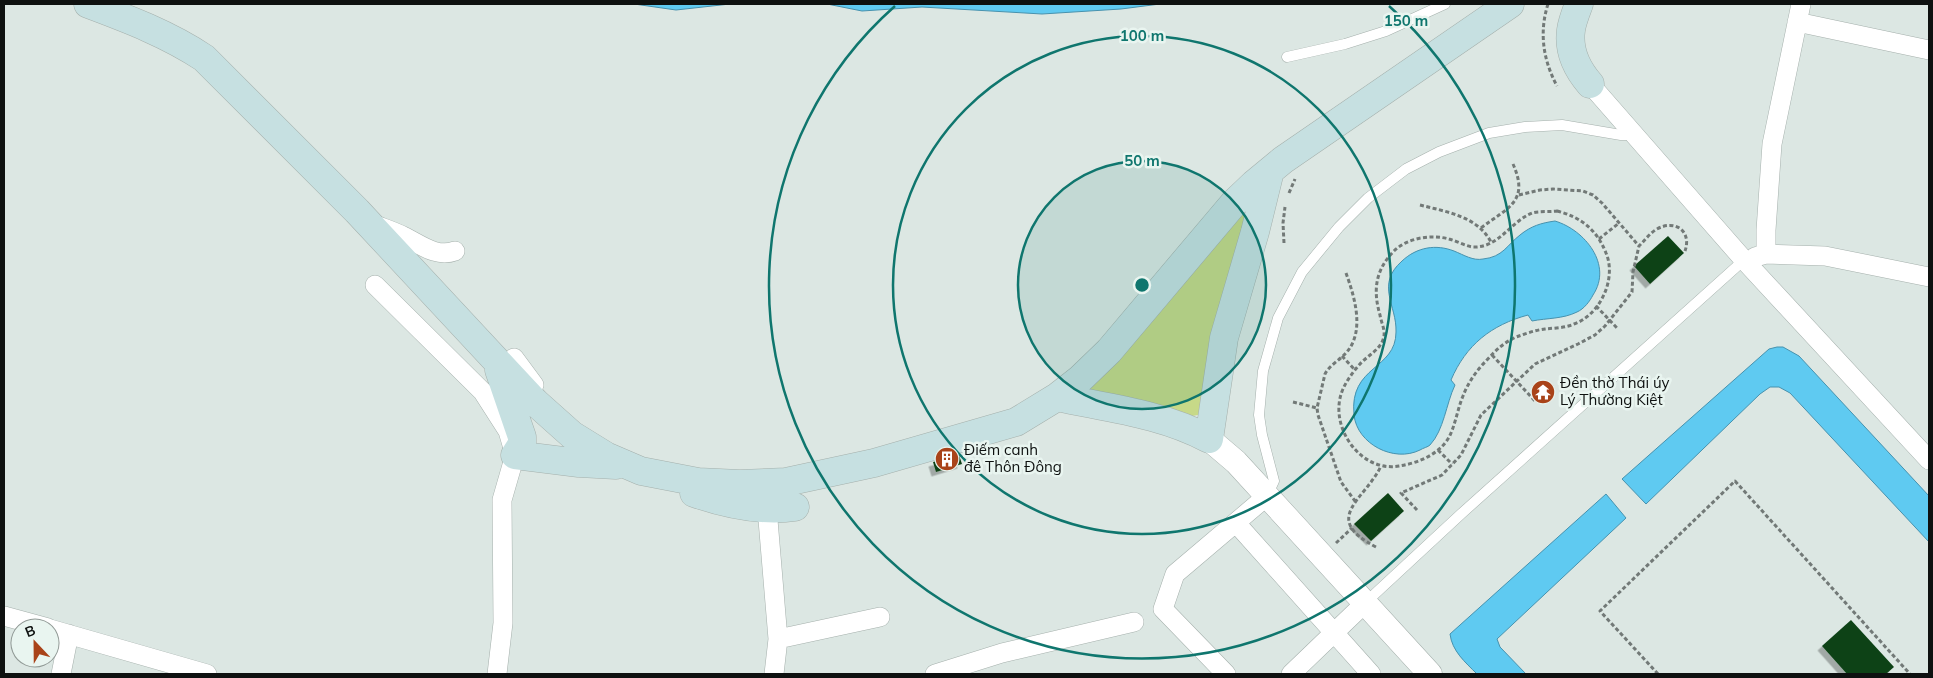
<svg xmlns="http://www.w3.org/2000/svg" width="1933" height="678" viewBox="0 0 1933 678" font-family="Mulish,sans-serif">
	<defs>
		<filter id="shadow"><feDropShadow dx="-4.5" dy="4.5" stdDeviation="0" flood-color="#0004"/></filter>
	</defs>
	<rect width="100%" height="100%" fill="#dce7e3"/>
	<path fill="#c7d988" d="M 1243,214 L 1246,216 L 1201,411 L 1198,415 L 1192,416 L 1090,394 L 1087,384 Z"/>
	<path fill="#5fcaf1" stroke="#4792ae" d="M 634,4 L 730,4 L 676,10 Z
		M 827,4 L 1160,4 L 1121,9 L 1042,14 L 922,7 L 862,11 Z
		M 1555,221 C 1585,230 1613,265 1593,295 C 1590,301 1584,309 1577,312 C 1563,319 1547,318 1532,321 L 1528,315 C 1491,325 1466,345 1451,380 L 1455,385 C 1446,404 1444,430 1430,445 C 1428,447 1423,448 1420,450 C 1394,463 1357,444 1354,415 C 1349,365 1396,370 1396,332 C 1397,305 1375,285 1402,261 C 1417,247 1436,244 1454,251 C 1464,255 1473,261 1483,259 C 1503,257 1507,245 1520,235 C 1531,226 1541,223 1555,221 Z
		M 1777,347 L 1783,347 L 1799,356 L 1929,496 L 1929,542 L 1790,393 L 1779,387 L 1770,387 L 1760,394 L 1646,504 L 1622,479 L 1769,349 Z
		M 1606,494 L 1626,518 L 1497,639 L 1500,647 L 1526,674 L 1477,674 C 1465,662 1452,651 1450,634 Z"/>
	<path fill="#104318" filter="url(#shadow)" d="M 1668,236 L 1684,253 L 1650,284 L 1634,266 Z
		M 959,455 L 962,464 L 936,472 L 933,462 Z
		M 1388,493 L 1404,511 L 1371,541 L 1354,524 Z
		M 1851,620 L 1894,667 L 1886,674 L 1847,674 L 1822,646 Z"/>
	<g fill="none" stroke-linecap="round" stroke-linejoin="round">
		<g stroke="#a5b0ac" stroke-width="11">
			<path id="service" d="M 1287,57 L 1345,44 L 1386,31 L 1445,4
				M 1267,496 L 1274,481 L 1262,435 L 1259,415 L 1263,371 L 1278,318 L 1302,272 L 1339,227 L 1368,198 L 1406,169 L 1439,152 L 1489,133 L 1525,127 L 1562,125 L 1621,135 L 1634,135
				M 1365,603 L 1461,514 L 1744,260"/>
		</g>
		<g stroke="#a5b0ac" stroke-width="20">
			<path id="minor" d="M 1797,22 L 1929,50
				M 1590,84 L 1744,260 L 1929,460
				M 373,224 C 383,228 393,231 403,236 C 420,244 436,258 455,251
				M 1766,254 L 1766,230 L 1772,144 L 1801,4
				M 1755,257 L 1766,254 L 1825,256 L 1929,277
				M 375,285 L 483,392 L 508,431 L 515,455 L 502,500 L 503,623 L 497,674
				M 514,358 L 534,385
				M 767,508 L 778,639 L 774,674
				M 1236,523 L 1371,674
				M 4,616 L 48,628
				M 50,629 L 207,674
				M 778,639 L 880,617
				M 61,674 L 69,634
				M 935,674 L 1002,653 L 1134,622
				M 1226,674 L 1163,609 L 1175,574 L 1267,496
				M 1291,674 L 1365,603"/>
		</g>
		<g stroke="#a5b0ac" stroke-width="25">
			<path id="tertiary" d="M 1209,439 L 1236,462 L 1430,674"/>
		</g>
		<g stroke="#a5b0ac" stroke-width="29">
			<path id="secondary" d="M 88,4 C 128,19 168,34 204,58 L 357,211 L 535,402 L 572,435 L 606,456 L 641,471 L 698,482 L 740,484 L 786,482 L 874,463 L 1016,422 L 1057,397 L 1080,379 L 1109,351 L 1234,203 L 1254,184 L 1283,160 L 1510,4
				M 1579,4 C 1576,12 1572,22 1571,30 C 1568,51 1577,69 1590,84
				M 499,370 L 522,437 L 522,444 L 515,455 L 579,463 L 616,465
				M 1057,397 C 1108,408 1163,414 1209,439 L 1224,338 L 1255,232 L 1270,171
				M 694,493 C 726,504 762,512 795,507"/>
		</g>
		<path stroke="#727977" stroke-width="3" stroke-dasharray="4 2.5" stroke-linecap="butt" d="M 1548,4 C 1539,32 1543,60 1557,86
			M 1289,193 L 1295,179
			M 1519,195 L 1540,190 L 1553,189 L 1583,191 L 1593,195 L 1602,203 L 1639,246 C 1645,240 1650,233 1657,229 C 1675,219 1692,231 1685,251
			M 1420,205 C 1447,212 1477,216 1491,242
			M 1557,211 C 1581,217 1597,230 1606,253 C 1617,279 1600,315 1574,324 C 1565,328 1554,328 1545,329 C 1535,330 1525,334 1516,337 C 1503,343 1495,351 1486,361 C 1476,371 1468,383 1463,396 C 1458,408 1456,421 1451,433 C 1443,453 1419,463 1399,466 C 1360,473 1327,425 1343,389 C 1347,380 1353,372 1360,364 C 1368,355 1382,349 1384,336 C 1385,329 1381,322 1380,315 C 1373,291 1375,271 1393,252 C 1406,238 1431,234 1449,239 C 1457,241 1465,246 1473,247 C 1499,248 1510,222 1532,213 C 1539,211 1549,212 1557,211 Z
			M 1481,228 C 1507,208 1530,202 1513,164
			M 1599,239 L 1619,223
			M 1284,243 L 1283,223 L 1285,207
			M 1346,273 C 1355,298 1366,334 1344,355 C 1338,361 1329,366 1325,374 L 1317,408 L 1318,415 L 1341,482 L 1355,501
			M 1596,306 L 1618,329
			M 1492,355 L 1536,402
			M 1342,356 L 1355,370
			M 1293,402 L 1317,408
			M 1438,450 L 1452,464
			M 1417,510 L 1401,493 L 1442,475 L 1461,455 L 1481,415 L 1535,364 L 1578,344 L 1595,335 L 1605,326 L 1632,292 L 1633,272 L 1639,246
			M 1336,543 L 1352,528
			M 1376,547 C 1320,518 1365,500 1381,466
			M 1658,674 L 1600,611 L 1735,481 L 1910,674"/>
		<use href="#service" stroke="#fff" stroke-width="10"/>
		<use href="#minor" stroke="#fff" stroke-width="19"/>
		<use href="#tertiary" stroke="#fff" stroke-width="24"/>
		<use href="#secondary" stroke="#c6e0e1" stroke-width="28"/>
	</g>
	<circle cx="1142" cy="285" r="124" fill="#0f766e" fill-opacity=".12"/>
	<g fill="none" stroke="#0f766e" stroke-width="2.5">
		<circle cx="1142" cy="285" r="124"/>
		<circle cx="1142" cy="285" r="249"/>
		<path d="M1389 6A373 373 0 1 1 895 6"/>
	</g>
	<defs>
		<g id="temple-disc" transform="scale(1.25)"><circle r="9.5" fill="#a94319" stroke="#e9f5f0"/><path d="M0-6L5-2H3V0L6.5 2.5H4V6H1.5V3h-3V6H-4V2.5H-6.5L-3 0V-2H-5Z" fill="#fff"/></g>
		<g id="building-disc" transform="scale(1.25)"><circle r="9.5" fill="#a94319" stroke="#e9f5f0"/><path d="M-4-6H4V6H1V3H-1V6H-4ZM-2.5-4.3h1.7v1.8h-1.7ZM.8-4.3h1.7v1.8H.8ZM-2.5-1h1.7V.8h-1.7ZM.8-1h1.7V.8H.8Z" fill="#fff"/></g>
	</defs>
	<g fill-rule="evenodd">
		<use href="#temple-disc" x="1543" y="392"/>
		<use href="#building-disc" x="947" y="459"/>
	</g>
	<g text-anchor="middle" stroke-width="5" stroke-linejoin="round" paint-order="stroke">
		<g font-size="15" fill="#0e1110" stroke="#e9f5f0" text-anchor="start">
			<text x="1560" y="388">Đền thờ Thái úy<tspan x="1560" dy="17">Lý Thường Kiệt</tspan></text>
			<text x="964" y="455">Điếm canh<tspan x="964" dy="17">đê Thôn Đông</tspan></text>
		</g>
	</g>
	<circle cx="1142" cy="285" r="8" fill="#0f766e" stroke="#e9f5f0" stroke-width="2.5"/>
	<g font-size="15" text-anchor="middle" font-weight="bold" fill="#0f766e" stroke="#e9f5f0" stroke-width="5" stroke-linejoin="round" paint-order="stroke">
		<text x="1406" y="26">150 m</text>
		<text x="1142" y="41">100 m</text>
		<text x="1142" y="166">50 m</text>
	</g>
	<rect width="1933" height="678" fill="none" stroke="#0e1110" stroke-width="10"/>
	<g transform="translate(35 643) rotate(338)"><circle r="24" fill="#e9f5f0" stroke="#919a96"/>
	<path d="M0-4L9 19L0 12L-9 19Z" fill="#a94319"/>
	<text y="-8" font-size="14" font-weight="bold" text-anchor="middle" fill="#0e1110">B</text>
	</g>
</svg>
